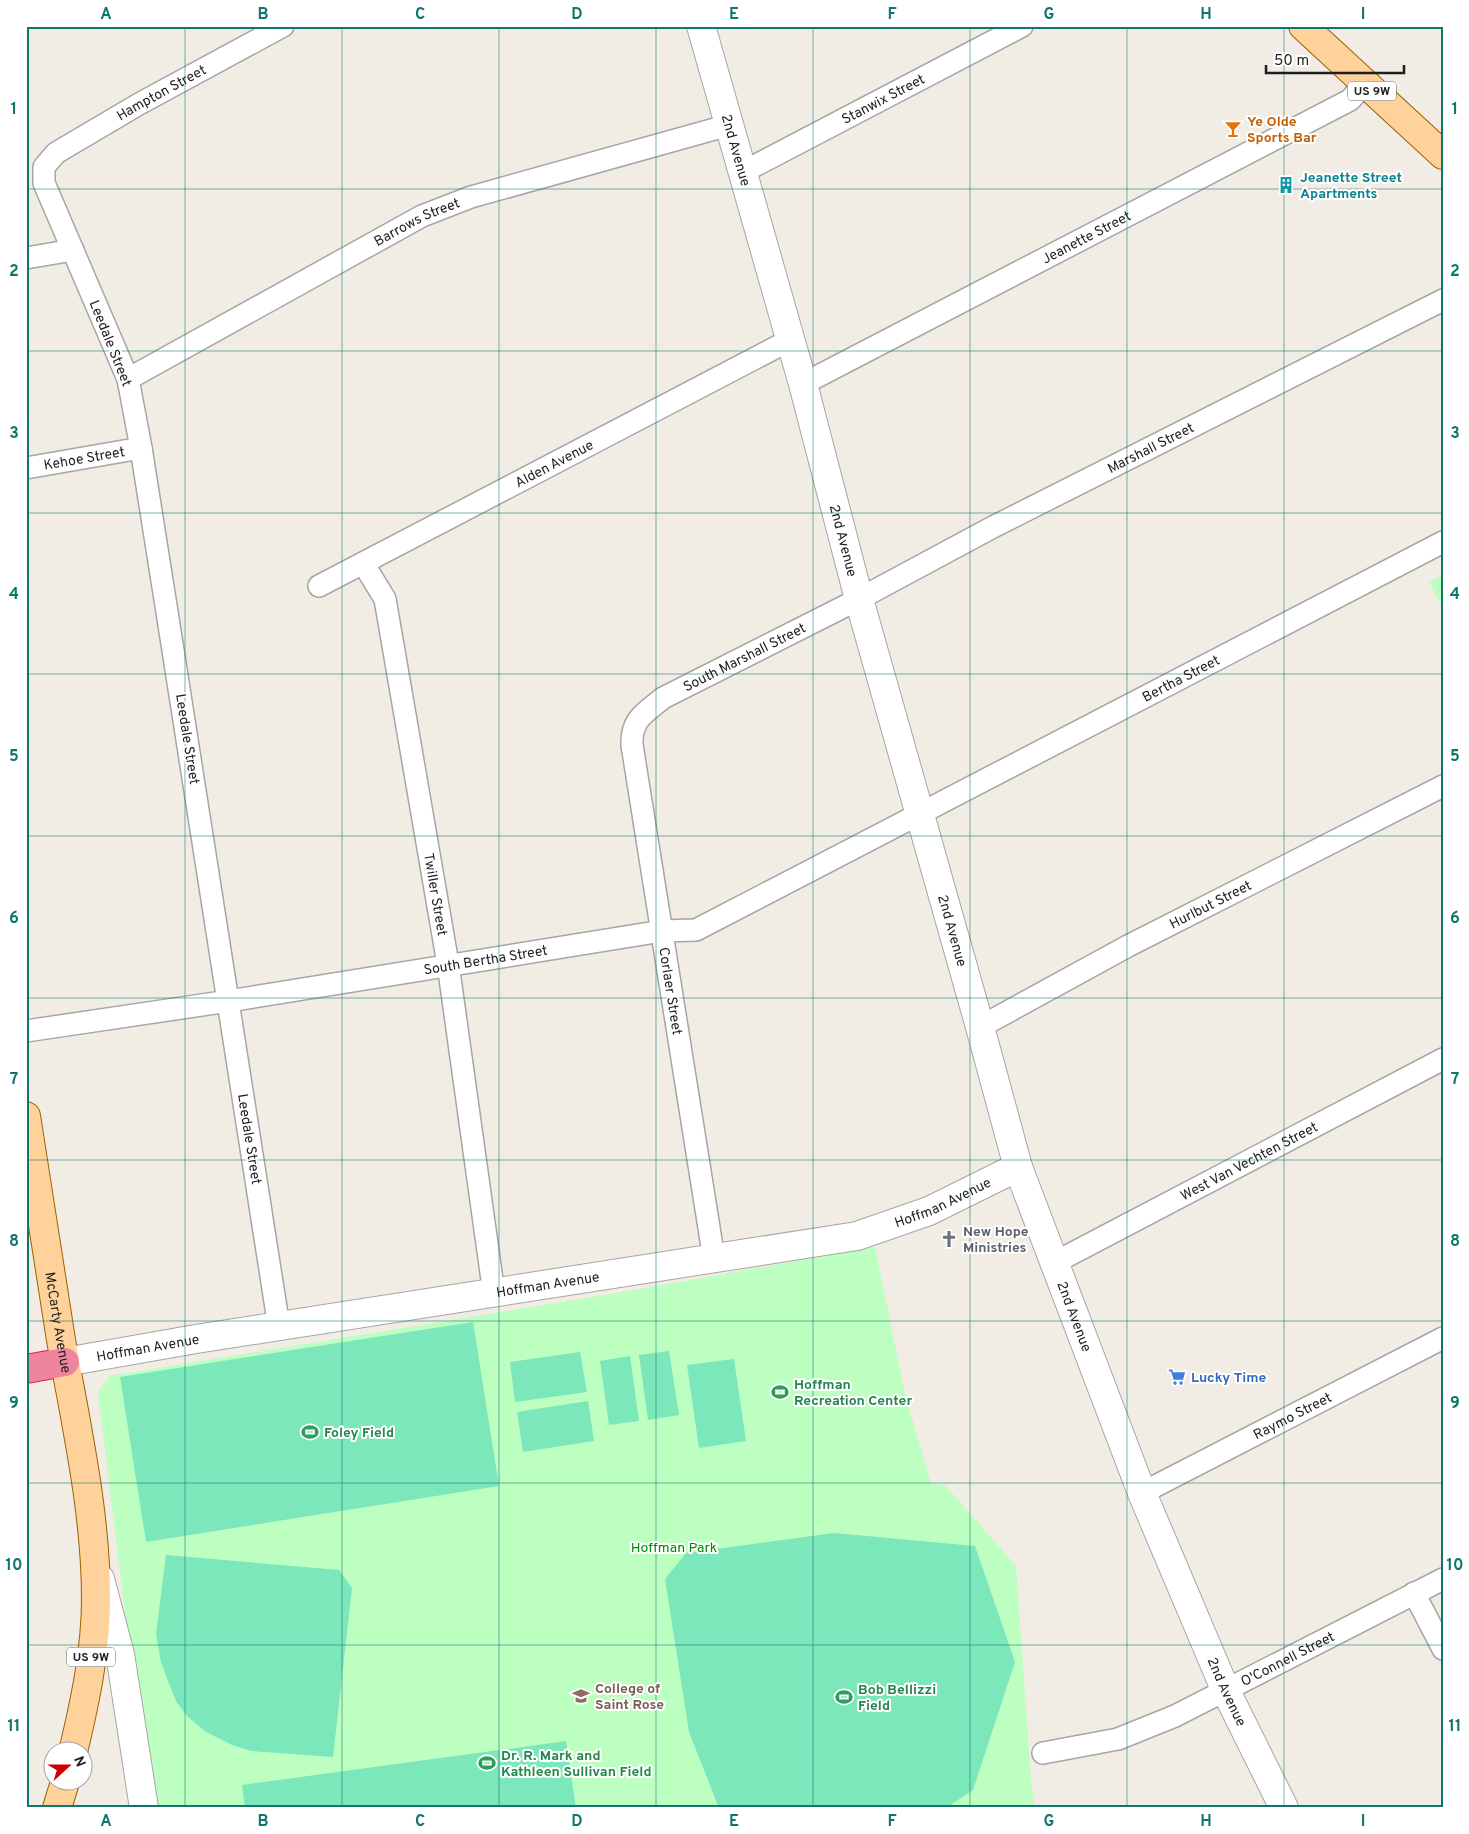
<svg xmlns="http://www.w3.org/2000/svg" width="1469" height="1834" viewBox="0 0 1469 1834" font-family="Overpass,sans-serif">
	<rect width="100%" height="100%" fill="#f1ece4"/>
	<path fill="#bdfec1" d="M 1443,575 L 1443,609 L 1429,582 Z
		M 875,1247 L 905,1394 L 931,1484 L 945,1485 L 1016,1566 L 1031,1779 L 1035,1808 L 154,1808 L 125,1613 L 98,1392 L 110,1376 L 617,1293 Z"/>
	<path fill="#7be7ba" d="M 473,1322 L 499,1486 L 146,1542 L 120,1377 Z
		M 669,1351 L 679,1415 L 648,1420 L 639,1355 Z
		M 580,1352 L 587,1392 L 515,1402 L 510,1362 Z
		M 630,1356 L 639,1421 L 609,1425 L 600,1361 Z
		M 734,1359 L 746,1441 L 699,1448 L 687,1365 Z
		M 588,1401 L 594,1441 L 523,1452 L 517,1412 Z
		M 834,1533 L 975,1546 L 1015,1662 L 973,1790 L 946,1808 L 719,1808 L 689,1732 L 665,1579 L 686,1553 Z
		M 166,1555 L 339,1570 L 352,1588 L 333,1757 L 251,1751 L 232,1745 L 206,1732 L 188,1717 L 177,1703 L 169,1684 L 161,1662 L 156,1634 Z
		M 566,1741 L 576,1808 L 245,1808 L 242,1785 Z"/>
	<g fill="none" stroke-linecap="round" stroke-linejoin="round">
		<g stroke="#a6a6a6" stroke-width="24">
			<g id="minor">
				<path id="s1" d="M 743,172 L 1022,26"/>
				<path d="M 26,258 L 73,250"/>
				<path id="s2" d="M 128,379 L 422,216 L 471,197 L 729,125"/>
				<path id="s3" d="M 803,384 L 1350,100 L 1365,83"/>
				<path id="s4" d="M 26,468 L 141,448"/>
				<path id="s5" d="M 363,563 L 385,599 L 448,964 L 494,1294"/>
				<path id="s6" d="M 319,586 L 790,340"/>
				<path id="s7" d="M 980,1027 L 1128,946 L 1443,786"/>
				<path id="s8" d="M 26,1031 L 229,1001 L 662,931 L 696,930 L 1443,542"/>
				<path id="s9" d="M 714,1259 L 632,745 C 631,719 645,713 663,698 L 859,599 L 993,527 L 1443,300"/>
				<path id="s10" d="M 1054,1263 L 1443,1059"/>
				<path id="s11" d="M 279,1327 L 167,612 L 141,448 L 128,379 L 44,183 L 44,167 L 56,153 L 139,104 L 283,26"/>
				<path id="s12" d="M 1142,1493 L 1443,1338"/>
				<path d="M 1414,1593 L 1443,1649"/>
				<path id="s13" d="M 1043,1753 L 1118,1739 L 1175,1716 L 1443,1579"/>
			</g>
		</g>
		<g stroke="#a6a6a6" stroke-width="30">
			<g id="tertiary">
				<path id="s14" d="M 701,26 L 803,384 L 859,599 L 980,1027 L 1018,1167 L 1142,1493 L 1225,1689 L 1284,1808"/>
				<path id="s15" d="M 65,1362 L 196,1339 L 857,1236 L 929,1211 L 1018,1167"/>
				<path d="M 100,1579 L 120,1654 L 144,1808"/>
			</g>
		</g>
		<g stroke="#9a6200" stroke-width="30">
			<g id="primary">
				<path d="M 1303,26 L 1443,155"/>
				<path id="s16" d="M 26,1116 C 38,1191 49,1266 61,1340 C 76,1425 96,1512 96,1599 C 96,1650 85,1702 73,1752"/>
				<path d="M 57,1808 L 65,1782"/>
			</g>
		</g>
		<g stroke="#ec1465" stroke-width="30">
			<path id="motorway" d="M 26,1369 L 65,1362"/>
		</g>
		<use href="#minor" stroke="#fff" stroke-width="21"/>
		<use href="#tertiary" stroke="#fff" stroke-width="28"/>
		<use href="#primary" stroke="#ffd19b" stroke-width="28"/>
		<use href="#motorway" stroke="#ef859c" stroke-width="28"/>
	</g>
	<path fill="none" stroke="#0f766e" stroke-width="1" stroke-opacity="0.55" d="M 185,26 L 185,1808M 342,26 L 342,1808M 499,26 L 499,1808M 656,26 L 656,1808M 813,26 L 813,1808M 970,26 L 970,1808M 1127,26 L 1127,1808M 1284,26 L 1284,1808M 26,189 L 1443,189M 26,351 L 1443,351M 26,513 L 1443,513M 26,674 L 1443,674M 26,836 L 1443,836M 26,998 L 1443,998M 26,1160 L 1443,1160M 26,1321 L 1443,1321M 26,1483 L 1443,1483M 26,1645 L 1443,1645"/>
	<defs>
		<g id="bar-bare" transform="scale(1.35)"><path d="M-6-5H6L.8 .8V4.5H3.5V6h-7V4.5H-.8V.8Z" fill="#e8710a" stroke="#fff" stroke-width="2.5" paint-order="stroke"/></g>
		<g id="building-bare" transform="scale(1.35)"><path d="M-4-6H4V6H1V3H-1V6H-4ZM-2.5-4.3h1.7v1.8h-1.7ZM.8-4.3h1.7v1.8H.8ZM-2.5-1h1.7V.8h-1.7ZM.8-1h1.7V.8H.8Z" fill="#0f9aa8" stroke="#fff" stroke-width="2.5" paint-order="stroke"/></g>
		<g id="church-bare" transform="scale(1.35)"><path d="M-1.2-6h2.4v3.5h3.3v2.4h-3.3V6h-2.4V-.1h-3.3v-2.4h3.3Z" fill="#6b7280" stroke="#fff" stroke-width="2.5" paint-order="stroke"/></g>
		<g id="supermarket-bare" transform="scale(1.35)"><path d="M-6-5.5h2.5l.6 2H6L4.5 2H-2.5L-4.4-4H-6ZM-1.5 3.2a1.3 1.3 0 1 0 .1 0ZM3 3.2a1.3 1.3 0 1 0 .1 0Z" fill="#3f7fe0" stroke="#fff" stroke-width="2.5" paint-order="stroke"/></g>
		<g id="stadium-bare" transform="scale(1.35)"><path d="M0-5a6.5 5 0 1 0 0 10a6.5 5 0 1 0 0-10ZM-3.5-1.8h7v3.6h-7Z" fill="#2e9e5b" stroke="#fff" stroke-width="2.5" paint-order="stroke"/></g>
		<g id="university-bare" transform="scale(1.35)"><path d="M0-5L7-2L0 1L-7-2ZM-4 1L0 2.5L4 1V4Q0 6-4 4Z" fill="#8d6e63" stroke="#fff" stroke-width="2.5" paint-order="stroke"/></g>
	</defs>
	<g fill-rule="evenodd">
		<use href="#bar-bare" x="1233" y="129"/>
		<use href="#building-bare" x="1286" y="185"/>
		<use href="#church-bare" x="949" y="1239"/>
		<use href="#supermarket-bare" x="1177" y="1377"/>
		<use href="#stadium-bare" x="780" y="1392"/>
		<use href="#stadium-bare" x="310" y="1432"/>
		<use href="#university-bare" x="581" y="1696"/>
		<use href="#stadium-bare" x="844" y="1697"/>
		<use href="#stadium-bare" x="487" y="1763"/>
	</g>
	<g text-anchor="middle" stroke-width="4" stroke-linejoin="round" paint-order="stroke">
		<g fill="#fff" stroke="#626262" stroke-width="1">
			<rect x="1348" y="81.5" width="48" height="19" rx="4"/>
			<rect x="67" y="1647.5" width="48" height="19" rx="4"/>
		</g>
		<g font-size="12" font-weight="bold" fill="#1f1f1f">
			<text x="1372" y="95">US 9W</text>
			<text x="91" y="1661">US 9W</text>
		</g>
		<g font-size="14" fill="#1f1f1f" stroke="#fff">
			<text dy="5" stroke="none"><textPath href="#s11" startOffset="1329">Hampton Street</textPath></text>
			<text dy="5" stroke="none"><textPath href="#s1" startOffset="158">Stanwix Street</textPath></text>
			<text dy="5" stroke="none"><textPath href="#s14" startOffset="129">2nd Avenue</textPath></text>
			<text dy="5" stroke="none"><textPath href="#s2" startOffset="329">Barrows Street</textPath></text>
			<text dy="5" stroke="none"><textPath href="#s3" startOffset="319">Jeanette Street</textPath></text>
			<text transform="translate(111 343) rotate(68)" y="5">Leedale Street</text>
			<text dy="5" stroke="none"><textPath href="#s9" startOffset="1128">Marshall Street</textPath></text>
			<text dy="5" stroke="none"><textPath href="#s4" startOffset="59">Kehoe Street</textPath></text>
			<text dy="5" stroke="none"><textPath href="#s6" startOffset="265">Alden Avenue</textPath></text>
			<text dy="5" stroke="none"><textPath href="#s14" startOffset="534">2nd Avenue</textPath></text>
			<text dy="5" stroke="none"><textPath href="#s9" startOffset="671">South Marshall Street</textPath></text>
			<text dy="5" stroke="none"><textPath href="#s8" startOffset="1224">Bertha Street</textPath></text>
			<text transform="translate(188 739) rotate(81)" y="5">Leedale Street</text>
			<text dy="5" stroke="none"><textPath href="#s5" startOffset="342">Twiller Street</textPath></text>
			<text dy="5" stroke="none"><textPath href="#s7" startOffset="261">Hurlbut Street</textPath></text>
			<text dy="5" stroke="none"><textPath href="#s14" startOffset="939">2nd Avenue</textPath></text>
			<text dy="5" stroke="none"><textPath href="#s8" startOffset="465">South Bertha Street</textPath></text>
			<text transform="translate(671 991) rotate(81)" y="5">Corlaer Street</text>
			<text transform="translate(250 1139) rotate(81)" y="5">Leedale Street</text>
			<text dy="5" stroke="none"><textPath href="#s10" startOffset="220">West Van Vechten Street</textPath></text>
			<text dy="5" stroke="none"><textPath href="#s15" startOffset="894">Hoffman Avenue</textPath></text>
			<text dy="5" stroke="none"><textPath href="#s15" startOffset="489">Hoffman Avenue</textPath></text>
			<text dy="5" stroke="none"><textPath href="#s14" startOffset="1344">2nd Avenue</textPath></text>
			<text dy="5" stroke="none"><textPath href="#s16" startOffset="209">McCarty Avenue</textPath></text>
			<text dy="5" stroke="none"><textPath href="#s15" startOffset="84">Hoffman Avenue</textPath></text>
			<text dy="5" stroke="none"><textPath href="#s12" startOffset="169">Raymo Street</textPath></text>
			<text dy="5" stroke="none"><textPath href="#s13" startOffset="264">O'Connell Street</textPath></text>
			<text dy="5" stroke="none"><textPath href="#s14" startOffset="1749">2nd Avenue</textPath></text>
		</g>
		<g font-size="14" font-weight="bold" fill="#c56008" stroke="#fff" text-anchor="start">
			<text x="1247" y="126">Ye Olde<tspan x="1247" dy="16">Sports Bar</tspan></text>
		</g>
		<g font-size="14" font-weight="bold" fill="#0d838f" stroke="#fff" text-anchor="start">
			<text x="1300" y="182">Jeanette Street<tspan x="1300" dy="16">Apartments</tspan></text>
		</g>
		<g font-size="14" font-weight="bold" fill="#5b616d" stroke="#fff" text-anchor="start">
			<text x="963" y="1236">New Hope<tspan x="963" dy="16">Ministries</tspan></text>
		</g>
		<g font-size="14" font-weight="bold" fill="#366cbe" stroke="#fff" text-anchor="start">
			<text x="1191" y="1382">Lucky Time</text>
		</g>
		<g font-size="14" font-weight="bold" fill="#27864d" stroke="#fff" text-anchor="start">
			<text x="794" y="1389">Hoffman<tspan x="794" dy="16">Recreation Center</tspan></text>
			<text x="324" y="1437">Foley Field</text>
			<text x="858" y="1694">Bob Bellizzi<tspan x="858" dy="16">Field</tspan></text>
			<text x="501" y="1760">Dr. R. Mark and<tspan x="501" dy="16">Kathleen Sullivan Field</tspan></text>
		</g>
		<g font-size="14" fill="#018908" stroke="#fff">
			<text x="674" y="1552">Hoffman Park</text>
		</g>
		<g font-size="14" font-weight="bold" fill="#785e54" stroke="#fff" text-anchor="start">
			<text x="595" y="1693">College of<tspan x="595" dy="16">Saint Rose</tspan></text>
		</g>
	</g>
	<rect width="1469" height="1834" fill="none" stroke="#ffffff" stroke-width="55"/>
	<g transform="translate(68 1766) rotate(69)"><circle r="24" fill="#ffffff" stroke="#a5a5a5"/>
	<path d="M0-4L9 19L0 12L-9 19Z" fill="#ce0007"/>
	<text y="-8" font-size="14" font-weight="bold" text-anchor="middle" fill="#1f1f1f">N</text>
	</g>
	<path d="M1266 65v8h138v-8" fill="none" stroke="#1f1f1f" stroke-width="2.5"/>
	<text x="1274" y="65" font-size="15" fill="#1f1f1f" stroke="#ffffff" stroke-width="4" paint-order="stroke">50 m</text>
	<rect x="28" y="28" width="1414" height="1778" fill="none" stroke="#0f766e" stroke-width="2"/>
	<g font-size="16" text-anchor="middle" font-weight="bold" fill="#0f766e">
		<text x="106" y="19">A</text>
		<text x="263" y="19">B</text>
		<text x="420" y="19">C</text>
		<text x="577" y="19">D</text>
		<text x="734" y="19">E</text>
		<text x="892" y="19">F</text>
		<text x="1049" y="19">G</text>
		<text x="1206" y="19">H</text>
		<text x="1363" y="19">I</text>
		<text x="14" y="114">1</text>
		<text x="1455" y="114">1</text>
		<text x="14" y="276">2</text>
		<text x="1455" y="276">2</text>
		<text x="14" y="438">3</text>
		<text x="1455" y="438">3</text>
		<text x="14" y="599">4</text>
		<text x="1455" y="599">4</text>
		<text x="14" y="761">5</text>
		<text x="1455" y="761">5</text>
		<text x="14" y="923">6</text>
		<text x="1455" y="923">6</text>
		<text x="14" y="1084">7</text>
		<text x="1455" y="1084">7</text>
		<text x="14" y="1246">8</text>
		<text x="1455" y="1246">8</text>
		<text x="14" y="1408">9</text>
		<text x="1455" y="1408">9</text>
		<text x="14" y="1570">10</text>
		<text x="1455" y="1570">10</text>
		<text x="14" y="1731">11</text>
		<text x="1455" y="1731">11</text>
		<text x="106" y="1826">A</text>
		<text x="263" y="1826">B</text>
		<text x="420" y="1826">C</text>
		<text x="577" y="1826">D</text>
		<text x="734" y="1826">E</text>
		<text x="892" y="1826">F</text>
		<text x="1049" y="1826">G</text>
		<text x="1206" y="1826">H</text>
		<text x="1363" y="1826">I</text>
	</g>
</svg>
